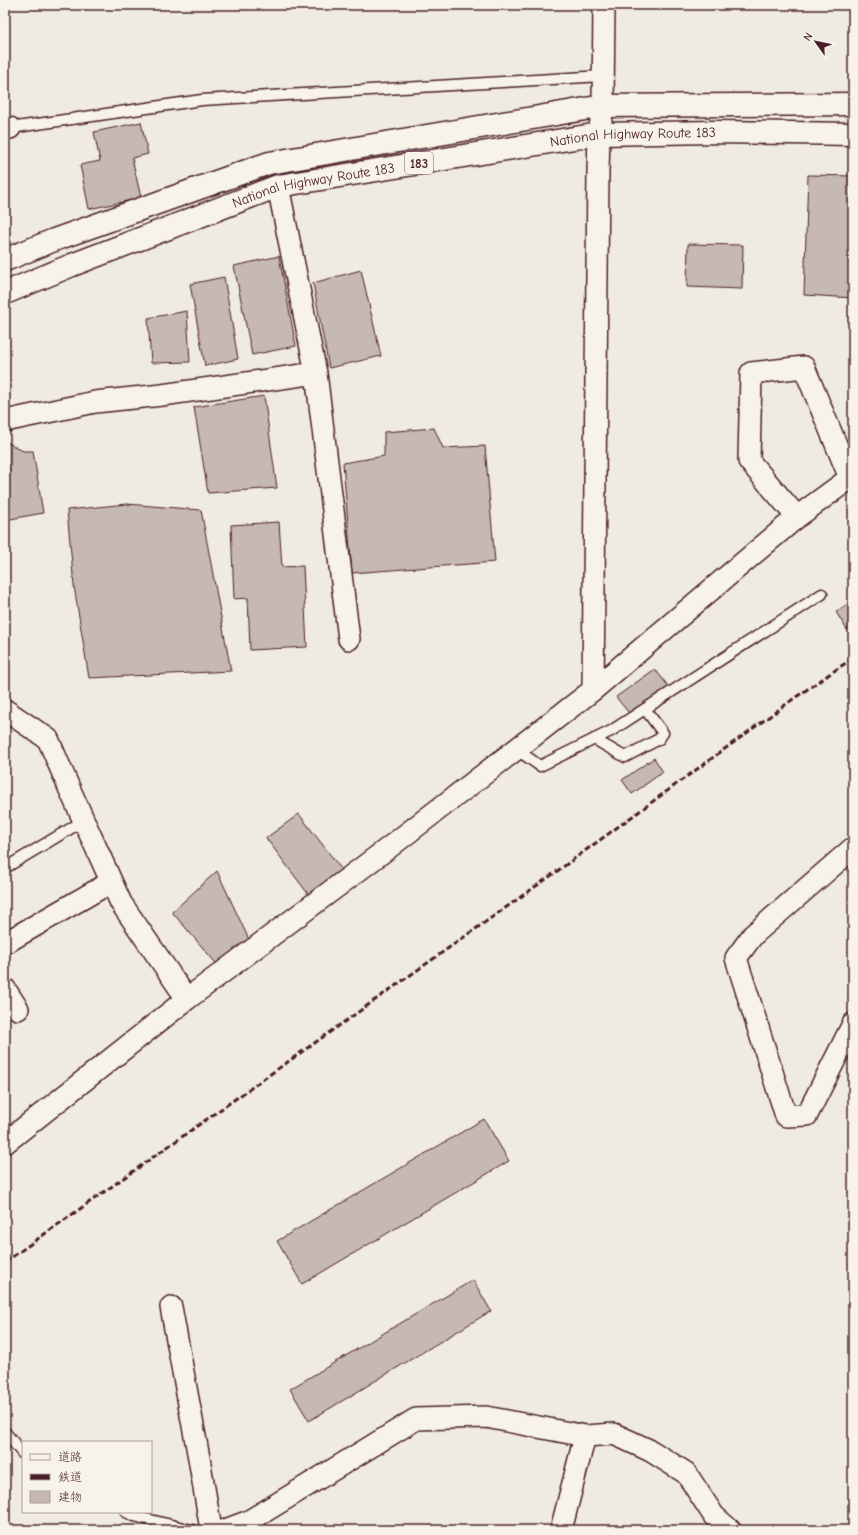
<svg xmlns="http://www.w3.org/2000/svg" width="858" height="1535" viewBox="0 0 858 1535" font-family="'Comic Neue','Klee One',sans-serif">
	<rect width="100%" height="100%" fill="#f0ebe0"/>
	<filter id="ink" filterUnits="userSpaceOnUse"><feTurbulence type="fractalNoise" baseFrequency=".025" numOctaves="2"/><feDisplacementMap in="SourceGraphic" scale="8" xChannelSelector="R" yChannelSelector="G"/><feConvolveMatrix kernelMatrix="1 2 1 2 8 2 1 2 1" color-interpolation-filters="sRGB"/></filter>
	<g filter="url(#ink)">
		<path fill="#c6b8b3" stroke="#4a1f2b" d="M 141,122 L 148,154 L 132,158 L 141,198 L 89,209 L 80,165 L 100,161 L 94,132 Z
			M 808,175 L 853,176 L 853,298 L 804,295 Z
			M 688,244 L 743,245 L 742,289 L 687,287 Z
			M 279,256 L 296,346 L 252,355 L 234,266 Z
			M 361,270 L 381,356 L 329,368 L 313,283 Z
			M 224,277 L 238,359 L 205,366 L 190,284 Z
			M 187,311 L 190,362 L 151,363 L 148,318 Z
			M 264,396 L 277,488 L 208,493 L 194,407 Z
			M 434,428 L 443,448 L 485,446 L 495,562 L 352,573 L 343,463 L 384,456 L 384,432 Z
			M 5,441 L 23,451 L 33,451 L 43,513 L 5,520 Z
			M 127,504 L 201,510 L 231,671 L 89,678 L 74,586 L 67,510 Z
			M 279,522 L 282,567 L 303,566 L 307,647 L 250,650 L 248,598 L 234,599 L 231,525 Z
			M 853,601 L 853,626 L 847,630 L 836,612 Z
			M 655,669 L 672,691 L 632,717 L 616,697 Z
			M 654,758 L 663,772 L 632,794 L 622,780 Z
			M 299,814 L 342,870 L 312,899 L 266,838 Z
			M 217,871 L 252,946 L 221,969 L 172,912 Z
			M 484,1119 L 509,1161 L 302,1284 L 277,1241 Z
			M 473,1280 L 491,1311 L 309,1421 L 290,1389 Z"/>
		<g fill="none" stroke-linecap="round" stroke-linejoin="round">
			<g stroke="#4a1f2b" stroke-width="13">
				<path id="lane" d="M 10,128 L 202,100 L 602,76
					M 594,739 L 625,757 L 659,739 L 663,733 L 645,709
					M 516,749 L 540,766 L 611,731 L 822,594
					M 5,868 L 83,821
					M 5,1432 L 23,1454
					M 126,1512 L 134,1516 L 192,1530"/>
			</g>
			<g stroke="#4a1f2b" stroke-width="24">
				<path id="street" d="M 5,129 L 10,128
					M 278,186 L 316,373
					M 5,421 L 95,402 L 162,395 L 316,373 L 349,639
					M 797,517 L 749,461 L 751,373 L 804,367 L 850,478
					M 593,690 L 598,172 L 599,134 L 603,106 L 604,5
					M 5,710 L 48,739 L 70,790 L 121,903 L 187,999
					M 853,848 L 753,935 L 736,958 L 786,1116 L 807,1115 L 853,1024
					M 5,943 L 111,882
					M 5,989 L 18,1009
					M 5,1143 L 187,999 L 387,849 L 593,690 L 797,517 L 853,476
					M 171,1307 L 199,1458 L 211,1530
					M 225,1530 L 249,1521 L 416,1419 L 486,1417 L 585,1436 L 614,1434 L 651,1451 L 686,1473 L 714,1516 L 730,1530
					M 561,1530 L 585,1436"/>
			</g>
			<g stroke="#4a1f2b" stroke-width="25">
				<g id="highway">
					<path d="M 5,260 L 54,240 L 269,163 L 603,106 L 853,104"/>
					<path id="s1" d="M 5,293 L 72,265 L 278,186 L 599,134 L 715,132 L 853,134"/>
				</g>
			</g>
			<use href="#lane" stroke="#f7f3e8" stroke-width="10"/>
			<use href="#street" stroke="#f7f3e8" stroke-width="21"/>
			<use href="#highway" stroke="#f7f3e8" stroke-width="22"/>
			<path stroke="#4a1f2b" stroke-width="3" stroke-dasharray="6 3" stroke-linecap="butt" d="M 5,1262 L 556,872 L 796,697 L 853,658"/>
		</g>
	</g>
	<g text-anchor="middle" stroke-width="4" stroke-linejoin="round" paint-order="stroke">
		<rect fill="#f7f3e8" stroke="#7e5f64" stroke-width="1" x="405" y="152" width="28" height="22" rx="3"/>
		<g font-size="13" font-weight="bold" fill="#4a1f2b">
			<text x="419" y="168">183</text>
		</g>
		<g font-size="14" fill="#4a1f2b" stroke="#f7f3e8">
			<text dy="5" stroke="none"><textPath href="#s1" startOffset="652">National Highway Route 183</textPath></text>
			<text dy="5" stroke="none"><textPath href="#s1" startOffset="328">National Highway Route 183</textPath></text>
		</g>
	</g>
	<rect width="858" height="1535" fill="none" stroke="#f7f3e8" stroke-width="20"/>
	<rect x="10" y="10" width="838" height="1515" fill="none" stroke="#4a1f2b" stroke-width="1.5" filter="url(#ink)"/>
	<rect x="22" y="1441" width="130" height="72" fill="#f7f3e8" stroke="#b29e9c"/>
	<rect x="30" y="1454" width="20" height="6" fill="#f7f3e8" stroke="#b29e9c"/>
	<text x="58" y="1461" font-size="12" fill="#4a1f2b">道路</text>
	<rect x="30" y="1474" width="20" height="6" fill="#4a1f2b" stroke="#b29e9c"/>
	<text x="58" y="1481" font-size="12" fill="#4a1f2b">鉄道</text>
	<rect x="30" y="1491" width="20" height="12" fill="#c6b8b3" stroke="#b29e9c"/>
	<text x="58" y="1501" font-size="12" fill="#4a1f2b">建物</text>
	<g transform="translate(816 42) rotate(303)" stroke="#f7f3e8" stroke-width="3" paint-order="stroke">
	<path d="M0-3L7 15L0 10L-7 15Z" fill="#4a1f2b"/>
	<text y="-6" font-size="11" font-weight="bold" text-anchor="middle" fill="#4a1f2b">N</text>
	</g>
</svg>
